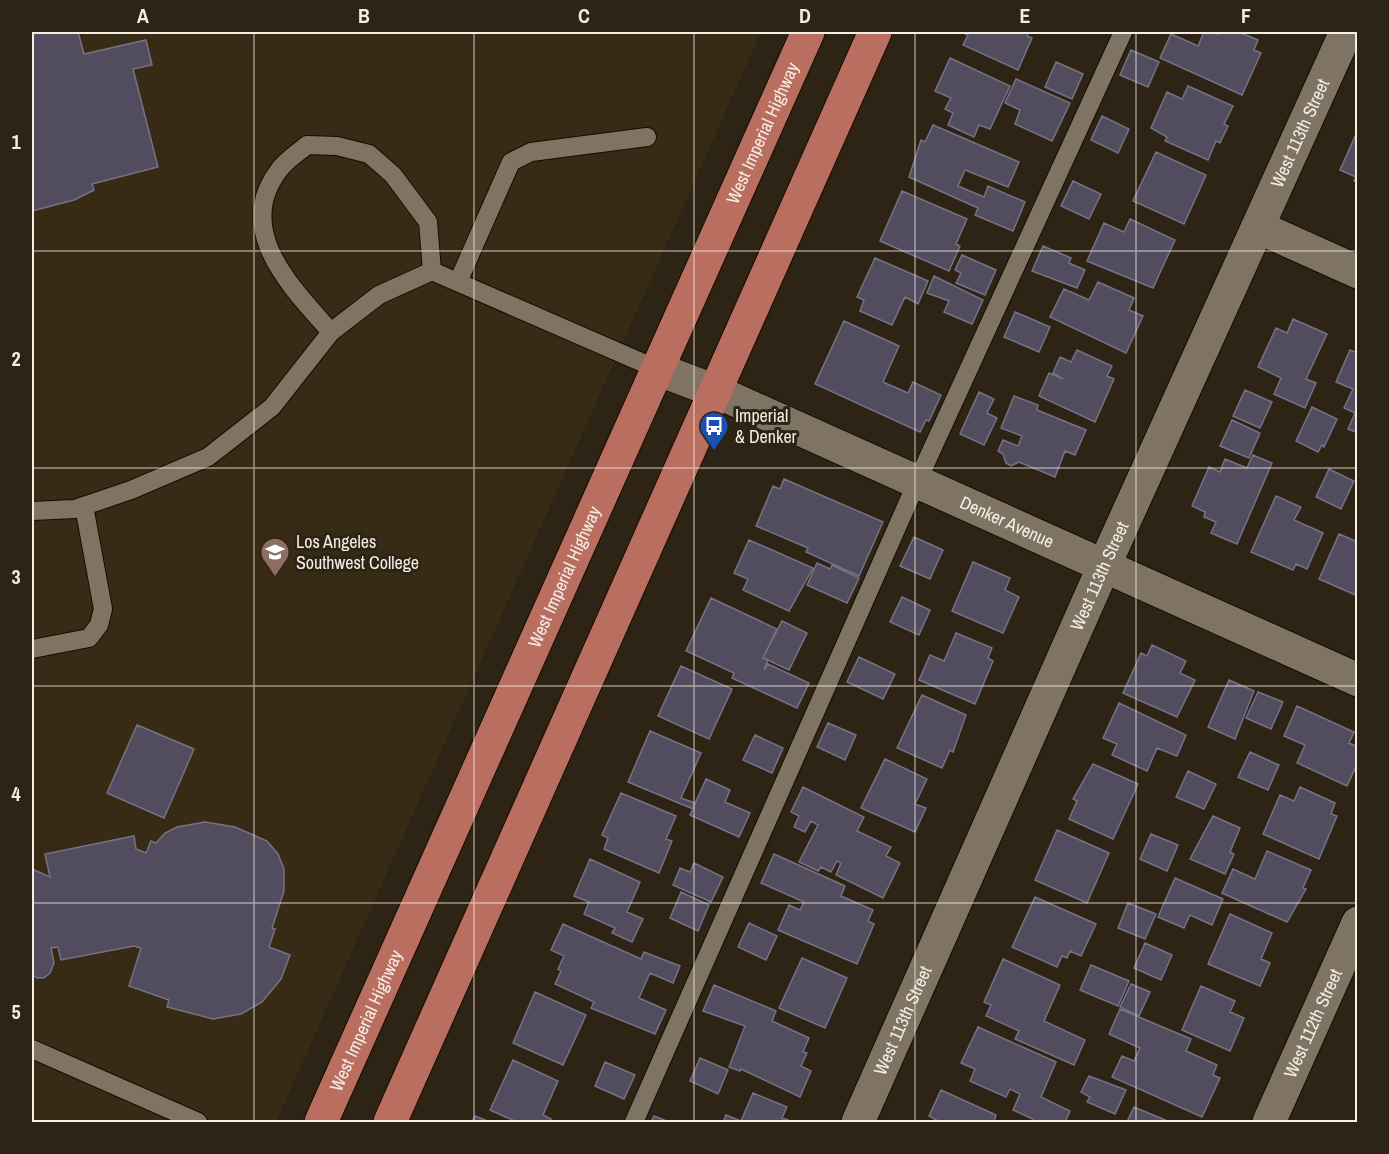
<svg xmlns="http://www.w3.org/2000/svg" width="1389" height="1154" viewBox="0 0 1389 1154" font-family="'Archivo Narrow',sans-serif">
	<rect width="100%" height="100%" fill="#2d2415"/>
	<path fill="#382b16" d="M 32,32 L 761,32 L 276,1122 L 32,1122 Z"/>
	<path fill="#514d5f" stroke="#767284" stroke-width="1.5" d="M 32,32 L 78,32 L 84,54 L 146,40 L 152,65 L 133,69 L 158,167 L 92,184 L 94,190 L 74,200 L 32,211 Z
		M 961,32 L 1029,32 L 1027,36 L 1032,38 L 1018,70 L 963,45 L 968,35 Z
		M 1204,32 L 1219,34 L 1220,32 L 1239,32 L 1258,40 L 1254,50 L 1261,53 L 1242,95 L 1160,58 L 1171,34 L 1198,46 Z
		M 1131,50 L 1159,62 L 1148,87 L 1120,75 Z
		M 950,58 L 1010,86 L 990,129 L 979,125 L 974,137 L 948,125 L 953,113 L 945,109 L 951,98 L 935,91 Z
		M 1056,62 L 1083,74 L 1072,99 L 1045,87 Z
		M 1016,79 L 1070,103 L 1052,141 L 1015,124 L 1020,110 L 1005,103 Z
		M 1188,86 L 1233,106 L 1224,124 L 1228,126 L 1220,143 L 1216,141 L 1208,160 L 1165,141 L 1167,137 L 1151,128 L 1167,92 L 1182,99 Z
		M 1102,116 L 1129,129 L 1118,153 L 1091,140 Z
		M 933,125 L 1019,162 L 1008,187 L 965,170 L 958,186 L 984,197 L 988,186 L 1025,202 L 1013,231 L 975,215 L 978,208 L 909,177 L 921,140 L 925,142 Z
		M 1357,132 L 1358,132 L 1358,183 L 1354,181 L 1356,177 L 1340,170 Z
		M 1156,152 L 1206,175 L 1184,224 L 1133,201 Z
		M 1073,181 L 1101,194 L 1089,219 L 1061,206 Z
		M 902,191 L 967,219 L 956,244 L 960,246 L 949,271 L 880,241 Z
		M 1130,219 L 1175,240 L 1153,288 L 1087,261 L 1104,223 L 1124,232 Z
		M 1043,246 L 1071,258 L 1069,263 L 1085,270 L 1077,288 L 1032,271 Z
		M 962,255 L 996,270 L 985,295 L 956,283 L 961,273 L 955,270 Z
		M 875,258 L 928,281 L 918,304 L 905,297 L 892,325 L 860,311 L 864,300 L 857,297 Z
		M 934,276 L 983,300 L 972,324 L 944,312 L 949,301 L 927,293 Z
		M 1098,282 L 1134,298 L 1129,310 L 1143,316 L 1126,353 L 1050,317 L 1064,289 L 1089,300 Z
		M 1015,312 L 1050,327 L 1039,352 L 1004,337 Z
		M 1293,319 L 1327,334 L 1306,379 L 1316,383 L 1305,408 L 1274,394 L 1281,378 L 1258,367 L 1276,328 L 1287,333 Z
		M 844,321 L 899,346 L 883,382 L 908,393 L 913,382 L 941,395 L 929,421 L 926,420 L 920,432 L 815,384 Z
		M 1077,350 L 1112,366 L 1107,376 L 1114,379 L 1095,422 L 1039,396 L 1049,373 L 1063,379 L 1053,373 L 1060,357 L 1071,362 Z
		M 1350,350 L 1358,353 L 1358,433 L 1348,429 L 1355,413 L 1344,408 L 1353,389 L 1336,382 Z
		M 1245,390 L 1272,402 L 1260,428 L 1233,416 Z
		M 979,392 L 994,399 L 987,413 L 997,418 L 984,445 L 960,434 Z
		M 1014,396 L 1038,405 L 1037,410 L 1086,430 L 1075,455 L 1065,451 L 1055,477 L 1019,462 L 1011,466 L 1006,463 L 1003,454 L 998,451 L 1003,440 L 1018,446 L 1022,436 L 1001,428 Z
		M 1312,407 L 1337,419 L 1324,447 L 1322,445 L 1318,452 L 1296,441 Z
		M 1232,420 L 1260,433 L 1249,458 L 1220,446 Z
		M 1253,455 L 1272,463 L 1237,544 L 1211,533 L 1216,522 L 1204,517 L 1205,512 L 1192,506 L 1209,467 L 1220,472 L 1225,459 L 1247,468 Z
		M 1329,469 L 1354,481 L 1341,509 L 1316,497 Z
		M 784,479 L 883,522 L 859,576 L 806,552 L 808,548 L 756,526 L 773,486 L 780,489 Z
		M 1276,496 L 1301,507 L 1294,520 L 1323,533 L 1307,569 L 1296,564 L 1293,570 L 1251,552 Z
		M 1339,534 L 1358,542 L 1358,596 L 1319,579 Z
		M 914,537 L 943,550 L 930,579 L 900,566 Z
		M 749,540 L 813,568 L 789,611 L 743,590 L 748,579 L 734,573 Z
		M 973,562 L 1010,578 L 1005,590 L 1019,597 L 1003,633 L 952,611 Z
		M 817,563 L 830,569 L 832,565 L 859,578 L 847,603 L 807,585 Z
		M 902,597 L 930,610 L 919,635 L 890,622 Z
		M 711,598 L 777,629 L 763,658 L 768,660 L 764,670 L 768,664 L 809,683 L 797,708 L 732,678 L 734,673 L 686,651 Z
		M 782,621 L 807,633 L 789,670 L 763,658 Z
		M 956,633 L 992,648 L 988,658 L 993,661 L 975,704 L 919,680 L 930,655 L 944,661 Z
		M 1152,645 L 1186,661 L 1180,673 L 1195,680 L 1177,717 L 1123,693 L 1141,653 L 1147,656 Z
		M 859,657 L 895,674 L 883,699 L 847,682 Z
		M 681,666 L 732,689 L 709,739 L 658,716 Z
		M 1229,680 L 1254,691 L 1235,739 L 1208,727 Z
		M 1258,692 L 1283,702 L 1271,729 L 1246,718 Z
		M 922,695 L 966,715 L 953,752 L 950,750 L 942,768 L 897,748 Z
		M 1119,703 L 1186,735 L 1177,756 L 1157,748 L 1147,771 L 1112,755 L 1117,744 L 1103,738 Z
		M 1297,706 L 1354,732 L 1349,743 L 1358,747 L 1358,762 L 1347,786 L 1297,763 L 1305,745 L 1284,736 Z
		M 828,723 L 856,735 L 845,760 L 817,747 Z
		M 137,725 L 194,749 L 164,818 L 107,793 Z
		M 650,731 L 701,753 L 681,798 L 695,803 L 693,809 L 628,782 Z
		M 755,735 L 783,748 L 772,773 L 743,760 Z
		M 1250,752 L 1279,765 L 1268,790 L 1238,777 Z
		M 885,759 L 927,779 L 915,804 L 926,808 L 915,832 L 861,808 Z
		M 1093,764 L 1138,784 L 1113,839 L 1069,819 L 1077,801 L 1073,799 Z
		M 1188,771 L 1216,784 L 1204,809 L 1176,797 Z
		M 706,779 L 730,790 L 725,802 L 750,813 L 739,837 L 690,815 Z
		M 803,787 L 864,817 L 857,831 L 891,847 L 886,856 L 900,863 L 883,898 L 836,875 L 841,863 L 837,861 L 831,872 L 821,867 L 818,871 L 799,862 L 818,825 L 811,821 L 805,832 L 794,827 L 799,816 L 791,812 Z
		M 1300,787 L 1335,803 L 1331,814 L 1337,816 L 1319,859 L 1263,834 L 1280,795 L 1294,801 Z
		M 621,793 L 676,816 L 666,839 L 672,841 L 659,873 L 604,849 L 608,838 L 602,835 Z
		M 1213,816 L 1240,828 L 1230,852 L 1234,854 L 1225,874 L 1190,859 Z
		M 205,822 L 235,827 L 267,841 L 278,854 L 284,869 L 284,891 L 272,928 L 275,929 L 269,947 L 290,955 L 281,979 L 262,1002 L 241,1014 L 213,1019 L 167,1007 L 169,1000 L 129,986 L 141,948 L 134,946 L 61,960 L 58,947 L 51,948 L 54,963 L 50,973 L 44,978 L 37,978 L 32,974 L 32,869 L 50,877 L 45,854 L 134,836 L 136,849 L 146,853 L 151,841 L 156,843 L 165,833 L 177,827 Z
		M 1057,830 L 1109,853 L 1087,903 L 1035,880 Z
		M 1151,834 L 1178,845 L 1167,871 L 1140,859 Z
		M 1267,851 L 1311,870 L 1303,888 L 1306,889 L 1287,922 L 1222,893 L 1233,869 L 1255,879 Z
		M 774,854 L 845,886 L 841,896 L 873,910 L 868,921 L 874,924 L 857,964 L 778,930 L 789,905 L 800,910 L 804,902 L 761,883 Z
		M 590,859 L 640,882 L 627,912 L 643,919 L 632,942 L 612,933 L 615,928 L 584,914 L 589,902 L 574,896 Z
		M 694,863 L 723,877 L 711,902 L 673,885 L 680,868 L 690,872 Z
		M 1175,878 L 1223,899 L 1212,925 L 1190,915 L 1184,928 L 1158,917 Z
		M 681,892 L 709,905 L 698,931 L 670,918 Z
		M 1035,897 L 1096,924 L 1081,956 L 1070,951 L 1067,958 L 1062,956 L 1057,967 L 1012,947 Z
		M 1128,903 L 1156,914 L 1145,939 L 1118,928 Z
		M 1230,914 L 1272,933 L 1261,959 L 1270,963 L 1260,986 L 1208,964 Z
		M 749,923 L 777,936 L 766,960 L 738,947 Z
		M 563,924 L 641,959 L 644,952 L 680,966 L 673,983 L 650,973 L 639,998 L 666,1010 L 655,1034 L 591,1008 L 594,1002 L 555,984 L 561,971 L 558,969 L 564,956 L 551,950 Z
		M 1145,943 L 1172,955 L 1161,980 L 1134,968 Z
		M 802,958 L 847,978 L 825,1028 L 779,1008 Z
		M 1003,959 L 1060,985 L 1044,1021 L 1085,1040 L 1074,1065 L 1015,1039 L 1019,1031 L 986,1016 L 991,1005 L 984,1002 Z
		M 1091,965 L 1129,981 L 1118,1006 L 1080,990 Z
		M 1131,984 L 1150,992 L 1139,1016 L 1120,1007 Z
		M 714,985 L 776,1011 L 772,1021 L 809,1038 L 803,1052 L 807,1053 L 801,1066 L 811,1071 L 800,1097 L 741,1069 L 740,1071 L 729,1067 L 745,1026 L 703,1011 Z
		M 1201,986 L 1235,1001 L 1230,1012 L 1244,1018 L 1230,1051 L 1182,1030 Z
		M 535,992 L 586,1015 L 563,1065 L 513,1043 Z
		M 1120,1009 L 1191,1039 L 1186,1051 L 1217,1065 L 1213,1075 L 1220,1078 L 1202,1117 L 1112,1077 L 1122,1056 L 1134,1061 L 1140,1048 L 1109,1034 Z
		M 978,1027 L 1056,1062 L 1041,1097 L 1070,1111 L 1065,1122 L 1031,1122 L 1033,1119 L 1013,1110 L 1020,1094 L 1010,1089 L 1006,1097 L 970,1081 L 975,1069 L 961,1063 Z
		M 700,1058 L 728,1070 L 718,1094 L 690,1081 Z
		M 513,1060 L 558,1081 L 543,1115 L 551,1119 L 551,1122 L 517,1122 L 490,1110 Z
		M 605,1062 L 635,1075 L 624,1099 L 595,1086 Z
		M 1089,1076 L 1126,1090 L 1115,1114 L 1087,1102 L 1090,1097 L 1081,1092 Z
		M 941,1090 L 996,1115 L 994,1122 L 940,1122 L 929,1116 Z
		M 753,1093 L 787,1107 L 782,1118 L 788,1120 L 787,1122 L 723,1122 L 726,1115 L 741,1121 Z
		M 1134,1107 L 1170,1122 L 1127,1122 Z
		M 475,1116 L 490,1122 L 472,1122 Z
		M 654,1116 L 669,1122 L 651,1122 Z"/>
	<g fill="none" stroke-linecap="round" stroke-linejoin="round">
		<g stroke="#150d02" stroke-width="20">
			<path id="lane" d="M 458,282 L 511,162 L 531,152 L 647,137
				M 331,332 C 292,288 233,230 279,170 C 286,160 298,153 307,145 L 337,146 L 369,154 L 393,175 L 428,222 L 432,271
				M 32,511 L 75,509 L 131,490 L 208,457 L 272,407 L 331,332 L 379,295 L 432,271 L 657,369
				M 32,649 L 89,638 L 99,625 L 103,609 L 84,506
				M 32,1049 L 198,1122
				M 634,1122 L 917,482 L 1123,32"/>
		</g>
		<g stroke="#150d02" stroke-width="35">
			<g id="street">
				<path d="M 1258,227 L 1358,272"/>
				<path id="s1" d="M 657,369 L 715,391 L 1358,680"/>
				<path id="s2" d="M 858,1122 L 1104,566 L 1346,32"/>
				<path id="s3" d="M 1269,1122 L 1358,923"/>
			</g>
		</g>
		<g stroke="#150d02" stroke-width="35">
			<g id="primary">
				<path id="s4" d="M 321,1122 L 808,32"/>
				<path d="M 390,1122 L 875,32"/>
			</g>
		</g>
		<use href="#lane" stroke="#7f7463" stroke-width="18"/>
		<use href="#street" stroke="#7f7463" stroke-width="33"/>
		<use href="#primary" stroke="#ba6e60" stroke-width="33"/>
	</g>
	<path fill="none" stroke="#f4eee5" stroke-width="1.5" stroke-opacity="0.55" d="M 254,32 L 254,1122M 474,32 L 474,1122M 694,32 L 694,1122M 915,32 L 915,1122M 1136,32 L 1136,1122M 32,251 L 1358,251M 32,468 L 1358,468M 32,686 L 1358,686M 32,903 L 1358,903"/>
	<defs>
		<g id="bus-pin" transform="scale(1.5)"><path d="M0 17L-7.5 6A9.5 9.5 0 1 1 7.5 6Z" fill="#1a4fb4" stroke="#2d2415"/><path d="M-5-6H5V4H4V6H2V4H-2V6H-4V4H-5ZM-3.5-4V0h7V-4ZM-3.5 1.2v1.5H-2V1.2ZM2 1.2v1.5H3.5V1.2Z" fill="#fff"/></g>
		<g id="university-pin" transform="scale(1.5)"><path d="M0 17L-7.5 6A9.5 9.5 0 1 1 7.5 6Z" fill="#8d6e63" stroke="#2d2415"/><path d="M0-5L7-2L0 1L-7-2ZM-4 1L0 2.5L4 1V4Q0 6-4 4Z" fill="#fff"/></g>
	</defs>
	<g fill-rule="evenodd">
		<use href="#bus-pin" x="714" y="426"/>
		<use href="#university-pin" x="275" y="552"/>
	</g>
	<g text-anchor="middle" stroke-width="6" stroke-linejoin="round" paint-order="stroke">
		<g font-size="18" fill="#f4eee5" stroke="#2d2415">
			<text dy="6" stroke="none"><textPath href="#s4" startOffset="1083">West Imperial Highway</textPath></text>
			<text dy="6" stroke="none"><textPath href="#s2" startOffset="1083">West 113th Street</textPath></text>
			<text dy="6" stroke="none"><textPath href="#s1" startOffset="382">Denker Avenue</textPath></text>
			<text dy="6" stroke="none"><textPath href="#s2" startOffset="597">West 113th Street</textPath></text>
			<text dy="6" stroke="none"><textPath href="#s4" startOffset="597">West Imperial Highway</textPath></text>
			<text dy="6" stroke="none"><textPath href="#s2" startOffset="111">West 113th Street</textPath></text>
			<text dy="6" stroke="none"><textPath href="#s4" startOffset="111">West Imperial Highway</textPath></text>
			<text dy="6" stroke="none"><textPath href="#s3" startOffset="108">West 112th Street</textPath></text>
		</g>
		<g font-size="18" fill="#f4eee5" stroke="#2d2415" text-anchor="start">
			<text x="735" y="422">Imperial<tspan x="735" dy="21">&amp; Denker</tspan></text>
			<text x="296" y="548">Los Angeles<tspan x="296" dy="21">Southwest College</tspan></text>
		</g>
	</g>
	<rect width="1389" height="1154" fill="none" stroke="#2d2415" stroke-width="66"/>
	<rect x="33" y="33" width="1323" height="1088" fill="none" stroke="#f4eee5" stroke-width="2"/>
	<g font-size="20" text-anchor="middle" font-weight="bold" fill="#f4eee5">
		<text x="143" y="23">A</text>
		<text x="364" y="23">B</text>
		<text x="584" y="23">C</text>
		<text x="805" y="23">D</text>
		<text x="1025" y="23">E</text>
		<text x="1246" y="23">F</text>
		<text x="16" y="149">1</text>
		<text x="16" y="366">2</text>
		<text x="16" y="584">3</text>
		<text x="16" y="801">4</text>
		<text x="16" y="1019">5</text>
	</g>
</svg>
